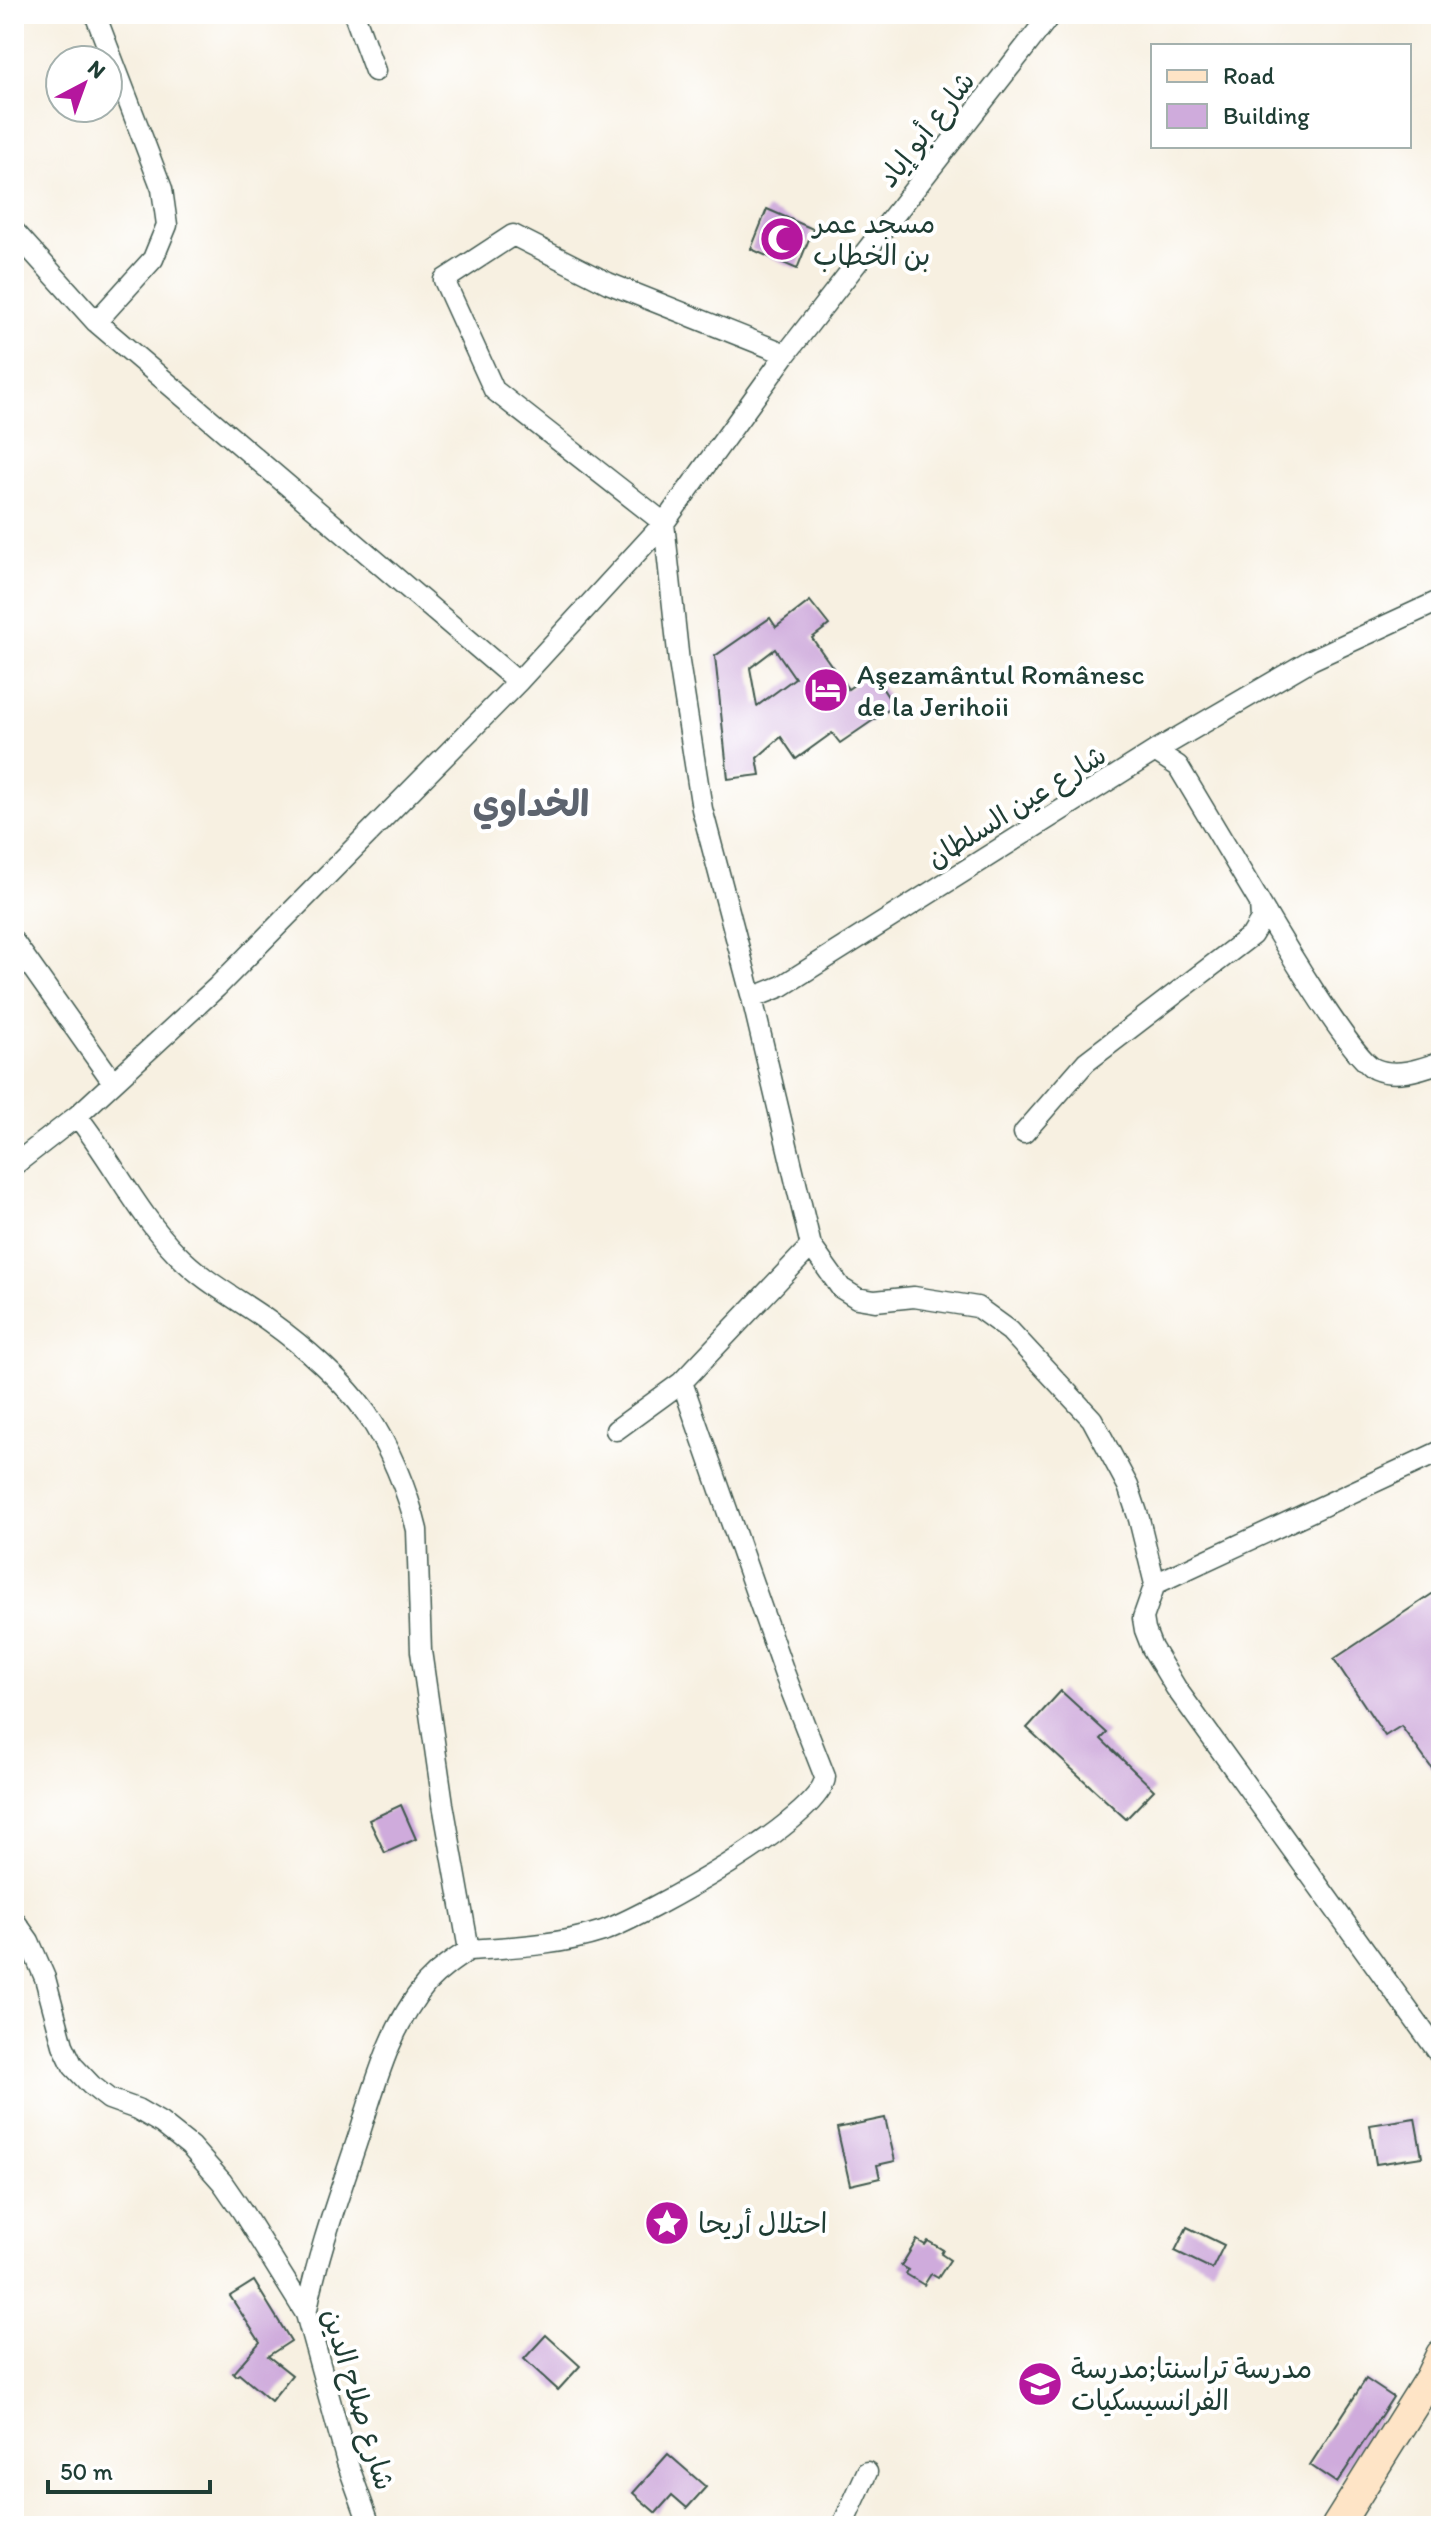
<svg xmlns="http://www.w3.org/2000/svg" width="1455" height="2540" viewBox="0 0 1455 2540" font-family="Itim,'Playpen Sans Arabic',sans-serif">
	<rect width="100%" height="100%" fill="#fff"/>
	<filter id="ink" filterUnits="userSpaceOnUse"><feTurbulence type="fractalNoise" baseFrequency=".0125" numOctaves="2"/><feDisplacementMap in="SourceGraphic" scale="16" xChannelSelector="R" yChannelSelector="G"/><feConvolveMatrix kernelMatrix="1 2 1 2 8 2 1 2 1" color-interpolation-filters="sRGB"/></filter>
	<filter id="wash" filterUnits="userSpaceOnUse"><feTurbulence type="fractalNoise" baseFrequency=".006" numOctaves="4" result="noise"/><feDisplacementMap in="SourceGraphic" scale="32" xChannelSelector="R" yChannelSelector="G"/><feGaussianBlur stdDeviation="1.8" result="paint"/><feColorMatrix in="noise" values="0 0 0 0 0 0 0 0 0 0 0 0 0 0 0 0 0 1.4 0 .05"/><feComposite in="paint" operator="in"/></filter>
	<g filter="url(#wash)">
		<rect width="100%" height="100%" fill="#f7f0e1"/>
		<g id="blocks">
			<path fill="#cfabdc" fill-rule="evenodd" d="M 767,209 L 813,229 L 797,269 L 751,249 Z
				M 810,601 L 829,625 L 812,638 L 848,689 L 867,676 L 875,677 L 894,706 L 840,743 L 832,733 L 796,759 L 781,737 L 757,758 L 760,775 L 728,779 L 715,656 L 770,618 L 776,627 ZM 775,649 L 795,678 L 757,706 L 750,668 Z
				M 1441,1588 L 1441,1781 L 1401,1726 L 1385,1736 L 1334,1659 Z
				M 1061,1691 L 1107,1733 L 1101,1739 L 1154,1790 L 1126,1819 L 1027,1728 Z
				M 401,1805 L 416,1839 L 385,1853 L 369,1820 Z
				M 885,2118 L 895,2161 L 877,2165 L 880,2178 L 850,2185 L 837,2128 Z
				M 1415,2118 L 1422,2157 L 1376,2164 L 1370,2125 Z
				M 1187,2227 L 1224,2245 L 1212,2269 L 1175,2251 Z
				M 917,2240 L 925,2245 L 928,2241 L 943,2250 L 941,2254 L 950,2260 L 938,2278 L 931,2274 L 924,2285 L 906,2274 L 908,2270 L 901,2266 Z
				M 254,2281 L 291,2341 L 268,2356 L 292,2375 L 271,2401 L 239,2374 L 236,2376 L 233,2373 L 260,2342 L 230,2296 Z
				M 546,2335 L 580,2366 L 558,2390 L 524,2359 Z
				M 1366,2379 L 1393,2397 L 1337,2483 L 1310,2465 Z
				M 668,2454 L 706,2487 L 687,2508 L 672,2495 L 656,2513 L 633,2493 Z"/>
		</g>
	</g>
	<g filter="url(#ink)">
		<use href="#blocks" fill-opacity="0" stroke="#3f584e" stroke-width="2"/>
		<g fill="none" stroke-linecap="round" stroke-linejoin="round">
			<g stroke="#3f584e" stroke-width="23">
				<path id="street" d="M 95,14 L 162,189 L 167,225 L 153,259 L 96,322
					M 354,14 L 375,71
					M 14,231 L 96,322 L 518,682
					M 1260,903 C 1277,932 1352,1059 1375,1069 C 1396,1078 1421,1069 1441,1062
					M 14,942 L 113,1082
					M 752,998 L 782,986 L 1155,751 L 1311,660 L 1441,600
					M 77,1116 L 217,987 L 518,682 L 664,523 L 786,354 L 1051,14
					M 1024,1133 L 1086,1062 L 1252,935 L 1261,920 L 1260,903 L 1178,766 L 1155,751
					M 14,1165 L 77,1116 C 112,1160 137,1213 177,1254 C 204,1282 238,1299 270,1322 C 302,1345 344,1381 367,1414 C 389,1446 408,1492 417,1530 L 421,1651 L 443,1804 L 469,1950 C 454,1960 439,1970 426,1984 C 388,2029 374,2090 356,2144 C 337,2201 317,2256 306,2314
					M 811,1246 L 841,1288 L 857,1298 L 875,1301 L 914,1297 L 977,1307 L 1010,1331 L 1092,1419 L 1128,1486 L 1139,1519 L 1155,1584 L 1143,1618 L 1145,1630 L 1152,1648 L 1176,1688 L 1441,2056
					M 682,1382 L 811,1246 L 752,998 L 702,809 L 679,662 L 664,523 L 494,390 L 444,280 L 513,235 L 608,283 L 786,354
					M 1155,1584 L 1441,1451
					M 14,1920 L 29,1941 L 45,1978 L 63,2045 L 73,2066 L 91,2085 L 109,2099 L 137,2109 L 161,2123 L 190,2146 L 222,2182 L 242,2211 L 306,2314 L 347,2462 L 370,2526
					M 469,1950 C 514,1947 560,1945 603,1931 C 644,1916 822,1819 825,1777 L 785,1675 L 682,1382 L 616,1430
					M 842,2526 L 867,2472"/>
			</g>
			<g stroke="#3f584e" stroke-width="33">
				<path id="secondary" d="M 1337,2526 L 1430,2378 L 1441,2355"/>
			</g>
			<use href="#street" stroke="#fff" stroke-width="20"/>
			<use href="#secondary" stroke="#fee4c6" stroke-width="30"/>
		</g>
	</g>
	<defs>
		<g id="mosque-disc" transform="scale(2.3)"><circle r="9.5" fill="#b5179e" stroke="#fff"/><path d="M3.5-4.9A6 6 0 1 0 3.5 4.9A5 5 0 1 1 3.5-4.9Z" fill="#fff"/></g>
		<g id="hotel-disc" transform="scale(2.3)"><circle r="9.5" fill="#b5179e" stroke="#fff"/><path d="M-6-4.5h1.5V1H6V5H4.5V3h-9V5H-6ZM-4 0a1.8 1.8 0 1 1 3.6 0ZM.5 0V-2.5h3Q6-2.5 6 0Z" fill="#fff"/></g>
		<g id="sight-disc" transform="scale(2.3)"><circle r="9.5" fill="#b5179e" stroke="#fff"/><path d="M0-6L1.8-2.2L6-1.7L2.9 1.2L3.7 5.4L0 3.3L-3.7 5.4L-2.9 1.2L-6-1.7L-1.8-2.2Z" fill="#fff"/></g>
		<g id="school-disc" transform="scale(2.3)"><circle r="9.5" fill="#b5179e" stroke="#fff"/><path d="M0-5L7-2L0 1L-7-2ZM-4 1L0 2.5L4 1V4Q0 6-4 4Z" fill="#fff"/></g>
	</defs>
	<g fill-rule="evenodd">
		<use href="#mosque-disc" x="782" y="239"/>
		<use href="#hotel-disc" x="826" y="690"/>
		<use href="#sight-disc" x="667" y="2223"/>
		<use href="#school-disc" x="1040" y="2384"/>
	</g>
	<g text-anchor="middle" stroke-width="8" stroke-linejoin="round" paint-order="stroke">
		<g font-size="28" fill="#1f3d34" stroke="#fff">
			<text transform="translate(926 129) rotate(-52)" y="10">شارع أبو إياد</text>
			<text transform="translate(1016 806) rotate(-32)" y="10">شارع عين السلطان</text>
			<text transform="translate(359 2399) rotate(73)" y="10">شارع صلاح الدين</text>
		</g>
		<g font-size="28" fill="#1f3d34" stroke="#fff" text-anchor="start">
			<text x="813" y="233">مسجد عمر<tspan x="813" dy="32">بن الخطاب</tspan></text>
			<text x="857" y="684">Aşezamântul Românesc<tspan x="857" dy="32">de la Jerihoii</tspan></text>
			<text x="698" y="2233">احتلال أريحا</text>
			<text x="1071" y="2378">مدرسة تراسنتا;مدرسة<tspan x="1071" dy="32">الفرانسيسكيات</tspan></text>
		</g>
		<g font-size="36" font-weight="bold" fill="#5d646f" stroke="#fff">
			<text x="531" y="816">الخداوي</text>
		</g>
	</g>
	<rect width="1455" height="2540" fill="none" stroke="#fff" stroke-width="48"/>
	<rect x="1151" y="44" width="260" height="104" fill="#ffffff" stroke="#a5b1ae" stroke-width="2"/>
	<rect x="1167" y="70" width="40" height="12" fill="#fee4c6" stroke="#a5b1ae" stroke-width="2"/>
	<text x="1223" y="84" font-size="24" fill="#1f3d34">Road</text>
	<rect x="1167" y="104" width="40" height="24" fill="#cfabdc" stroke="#a5b1ae" stroke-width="2"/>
	<text x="1223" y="124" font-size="24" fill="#1f3d34">Building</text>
	<g transform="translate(84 84) rotate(41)"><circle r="38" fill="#ffffff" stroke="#a5b1ae" stroke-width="2"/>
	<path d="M0-6L14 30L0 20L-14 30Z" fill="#b5179e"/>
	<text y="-12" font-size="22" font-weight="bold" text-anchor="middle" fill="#1f3d34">N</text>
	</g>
	<path d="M48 2480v12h162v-12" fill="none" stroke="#1f3d34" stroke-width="4"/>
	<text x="60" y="2480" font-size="24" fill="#1f3d34" stroke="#ffffff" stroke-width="6" paint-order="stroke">50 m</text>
</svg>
